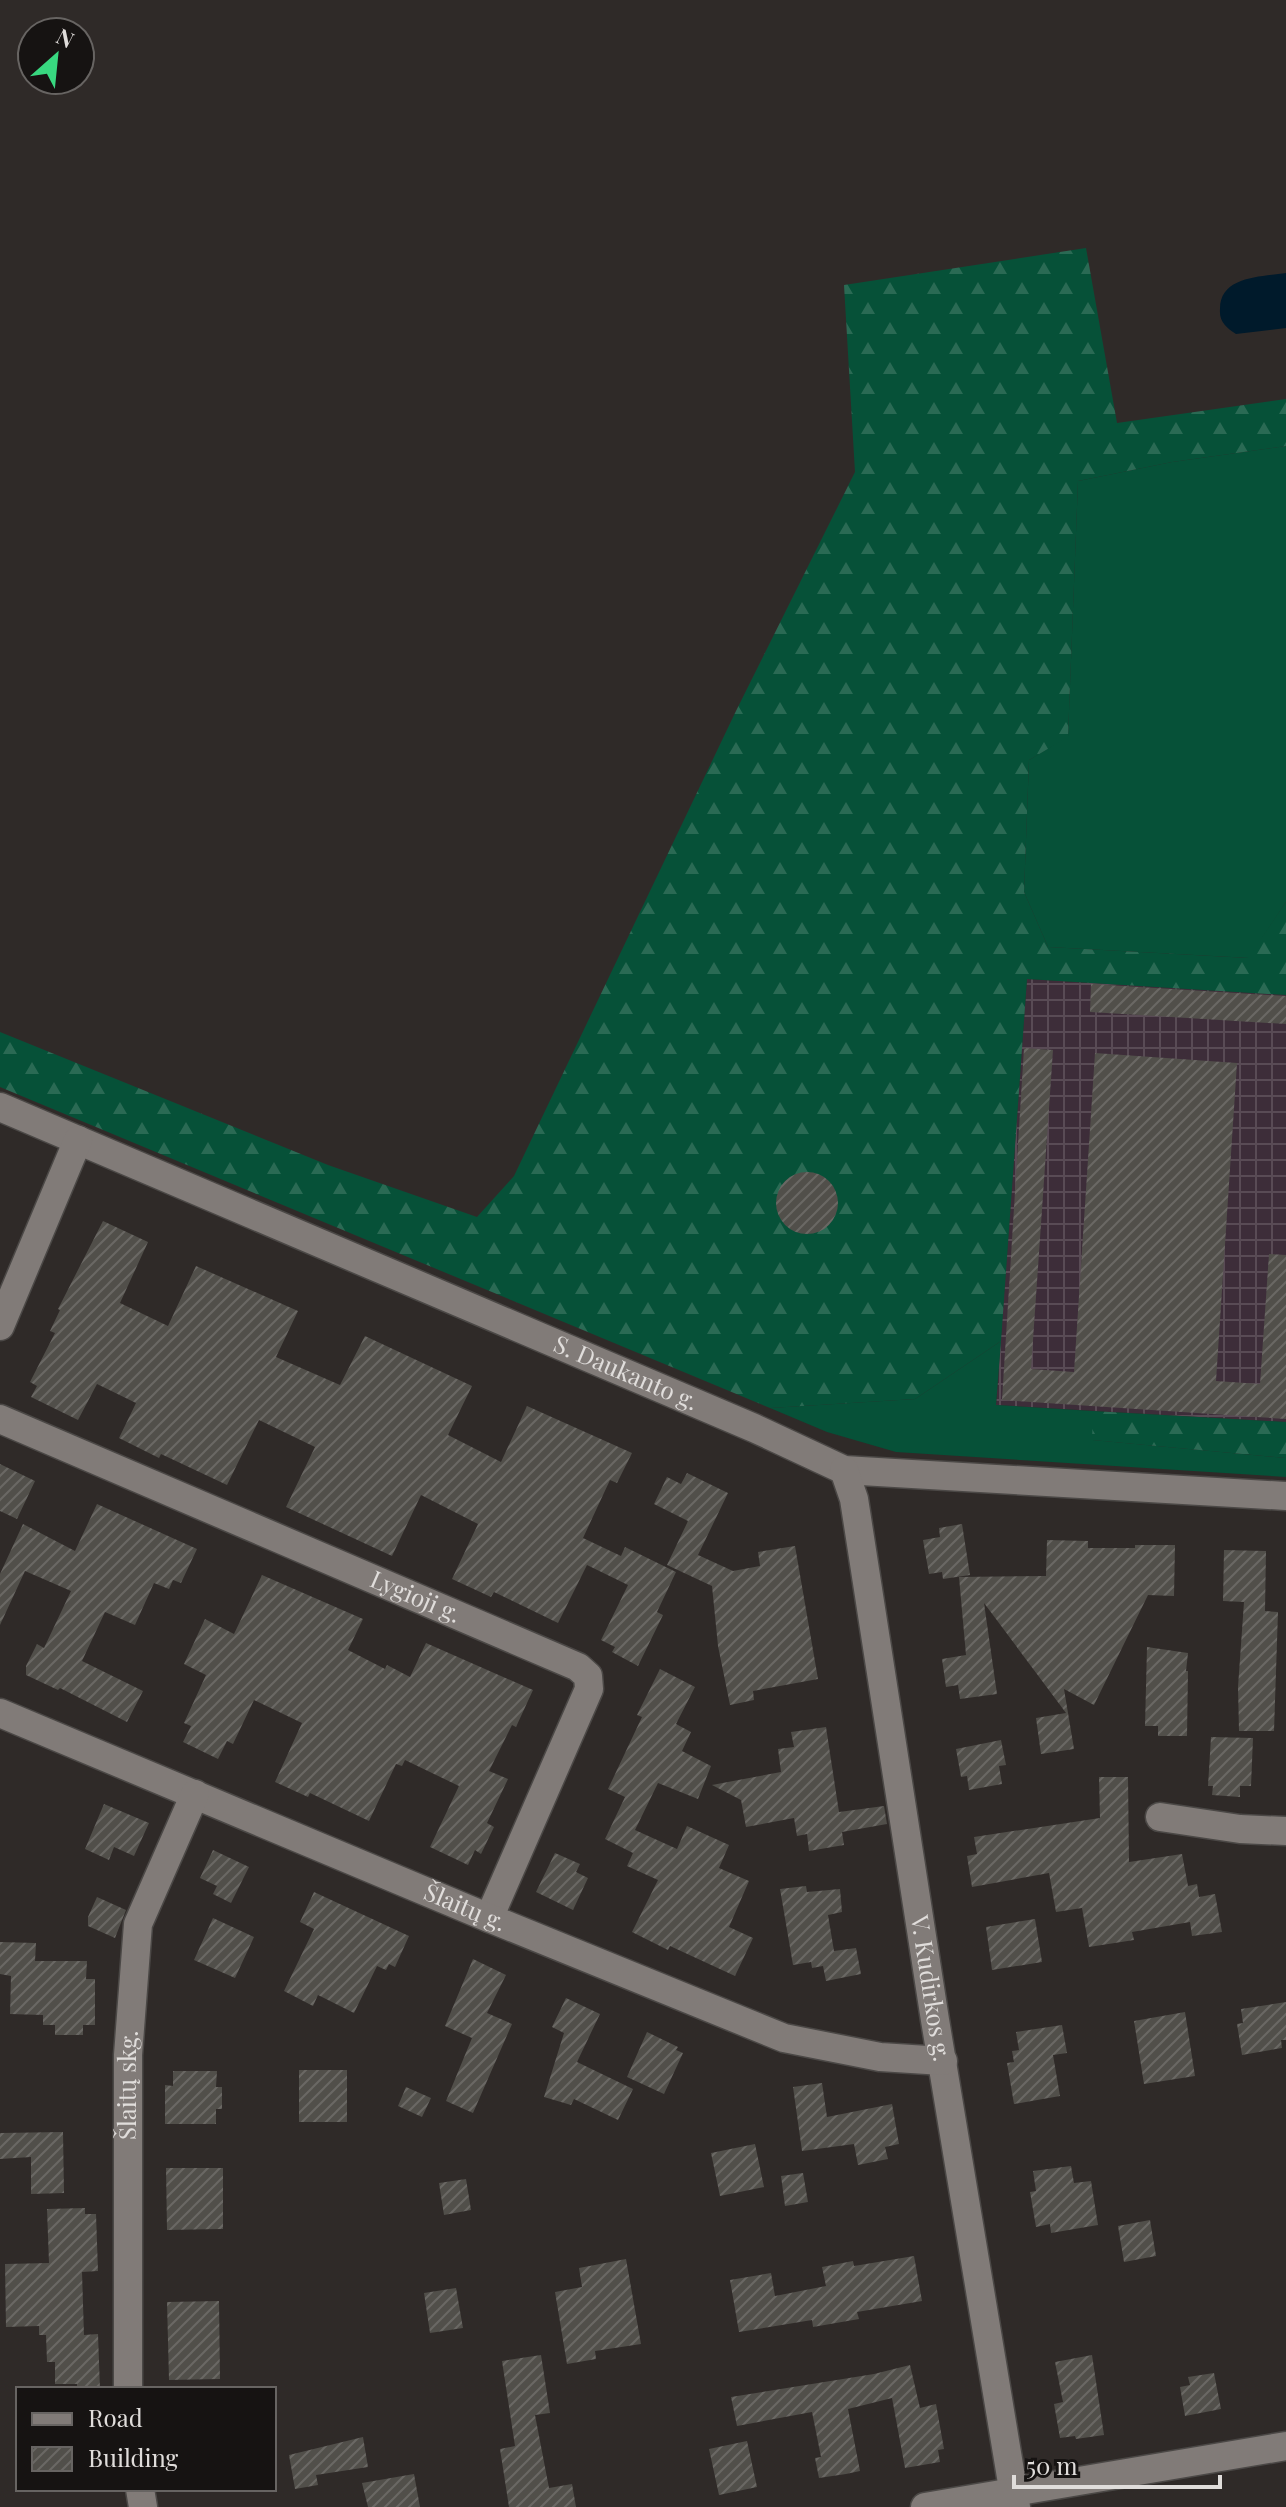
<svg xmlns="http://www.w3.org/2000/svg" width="1286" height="2507" viewBox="0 0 1286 2507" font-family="'Playfair Display',serif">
	<defs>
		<pattern id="industrial-grid" width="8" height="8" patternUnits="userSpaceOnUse" patternTransform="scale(2)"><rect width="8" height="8" fill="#3d2d39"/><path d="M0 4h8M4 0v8" fill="none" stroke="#594b55"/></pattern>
		<pattern id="forest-firs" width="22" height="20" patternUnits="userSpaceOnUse" patternTransform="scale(2)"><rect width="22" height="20" fill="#065138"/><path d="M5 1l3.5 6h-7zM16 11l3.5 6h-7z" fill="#2a6a54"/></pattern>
		<pattern id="building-hatch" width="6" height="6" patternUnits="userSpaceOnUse" patternTransform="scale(2)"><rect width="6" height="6" fill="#514f4a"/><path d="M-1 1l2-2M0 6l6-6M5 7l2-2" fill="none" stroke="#6a6864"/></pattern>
	</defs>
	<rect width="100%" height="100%" fill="#2f2a28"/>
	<path fill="url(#industrial-grid)" d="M 1027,979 L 1286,995 L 1286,1422 L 996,1405 Z"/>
	<path fill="#065138" d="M 1286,446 L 1286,902 L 1249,958 L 1048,947 L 1024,892 L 1029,760 L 1068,736 L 1078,481 L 1172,462 Z
		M 1001,1341 L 996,1405 L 1093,1411 L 1093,1440 L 1286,1458 L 1286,1477 L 896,1452 L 827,1432 L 770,1408 L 915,1399 Z"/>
	<path fill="url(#forest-firs)" d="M 1086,248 L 1117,423 L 1286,399 L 1286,446 L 1172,462 L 1078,481 L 1068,737 L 1029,760 L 1024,892 L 1048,947 L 1248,958 L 1286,902 L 1286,995 L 1027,979 L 1001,1341 L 915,1399 L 770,1408 L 0,1087 L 0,1032 L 328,1165 L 477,1217 L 514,1176 L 735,713 L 855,472 L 844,285 Z
		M 1093,1411 L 1286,1422 L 1286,1458 L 1092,1440 Z"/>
	<path fill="#001a2b" d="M 1286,273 L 1286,328 L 1236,334 C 1226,327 1219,322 1220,309 C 1220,276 1261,277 1286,273 Z"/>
	<path fill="url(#building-hatch)" d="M 1091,984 L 1286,996 L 1286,1024 L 1090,1012 Z
		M 1024,1048 L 1053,1050 L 1031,1369 L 1074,1372 L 1095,1053 L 1237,1063 L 1216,1381 L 1260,1384 L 1269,1254 L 1286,1255 L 1286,1419 L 1002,1400 Z
		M776 1203a31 31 0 1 1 62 0a31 31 0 1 1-62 0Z
		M 103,1221 L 148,1242 L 120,1303 L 168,1326 L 196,1266 L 298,1311 L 276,1357 L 340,1385 L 365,1336 L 472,1386 L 448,1435 L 501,1462 L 527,1406 L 632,1453 L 617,1483 L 610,1480 L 583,1538 L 621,1556 L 625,1547 L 676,1572 L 657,1612 L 663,1615 L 638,1666 L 612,1652 L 615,1647 L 601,1640 L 628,1585 L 587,1565 L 558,1623 L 494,1592 L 491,1597 L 452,1579 L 478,1524 L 421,1495 L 392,1556 L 286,1507 L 315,1447 L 259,1420 L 227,1485 L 161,1454 L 159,1458 L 119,1438 L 136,1403 L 97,1384 L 78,1420 L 31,1397 L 37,1386 L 30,1382 L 55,1333 L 50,1331 L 60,1310 L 58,1309 Z
		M 0,1464 L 35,1481 L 17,1519 L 0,1511 Z
		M 687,1473 L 728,1493 L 698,1555 L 733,1571 L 760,1566 L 758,1552 L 795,1546 L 818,1679 L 753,1691 L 754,1700 L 730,1705 L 718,1646 L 712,1586 L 667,1565 L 688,1521 L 654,1504 L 667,1477 L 681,1484 Z
		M 97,1504 L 197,1549 L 181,1583 L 173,1580 L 169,1589 L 154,1583 L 135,1625 L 105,1612 L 82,1661 L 143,1691 L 127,1722 L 60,1688 L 58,1690 L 26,1675 L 26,1666 L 37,1644 L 44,1648 L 71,1591 L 25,1571 L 0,1625 L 0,1574 L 23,1524 L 75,1551 Z
		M 962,1524 L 970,1575 L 943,1579 L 942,1572 L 929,1574 L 923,1540 L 940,1537 L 939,1528 Z
		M 1047,1540 L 1088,1541 L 1088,1548 L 1135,1548 L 1135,1545 L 1175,1545 L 1174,1596 L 1148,1595 L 1094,1705 L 1064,1689 L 1074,1749 L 1041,1754 L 1036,1718 L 1066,1713 L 984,1603 L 997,1694 L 960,1699 L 958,1685 L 946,1687 L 942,1659 L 966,1655 L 959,1577 L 1046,1576 Z
		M 1224,1550 L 1266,1551 L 1265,1611 L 1278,1612 L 1274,1731 L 1239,1731 L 1238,1687 L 1244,1602 L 1223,1601 Z
		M 262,1575 L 363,1619 L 348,1650 L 385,1669 L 387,1665 L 410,1677 L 426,1643 L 533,1690 L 516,1727 L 512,1725 L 489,1771 L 508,1779 L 487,1823 L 494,1827 L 481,1854 L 475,1850 L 468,1865 L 430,1847 L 459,1786 L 405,1760 L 402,1766 L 396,1764 L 369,1821 L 310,1793 L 308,1797 L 275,1782 L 302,1723 L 254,1700 L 233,1744 L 227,1741 L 218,1759 L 183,1742 L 191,1726 L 184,1723 L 206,1675 L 184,1664 L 205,1619 L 234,1634 Z
		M 1147,1647 L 1188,1653 L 1186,1671 L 1188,1671 L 1187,1736 L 1158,1736 L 1158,1726 L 1145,1726 Z
		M 660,1669 L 695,1687 L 676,1724 L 691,1732 L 682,1751 L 711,1766 L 698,1799 L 658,1783 L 635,1830 L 677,1849 L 687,1826 L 729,1845 L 719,1868 L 749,1881 L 729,1927 L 753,1938 L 735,1976 L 670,1946 L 668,1950 L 632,1932 L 658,1880 L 627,1866 L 633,1853 L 605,1839 L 625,1797 L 608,1789 L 642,1717 L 637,1715 Z
		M 826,1727 L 839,1812 L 884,1806 L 887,1824 L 842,1832 L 844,1845 L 809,1851 L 807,1834 L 797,1836 L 794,1818 L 746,1827 L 741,1800 L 712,1785 L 781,1772 L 778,1749 L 794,1747 L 791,1732 Z
		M 1211,1737 L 1253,1738 L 1251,1786 L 1240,1786 L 1240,1797 L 1212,1795 L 1213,1786 L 1208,1786 Z
		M 1001,1740 L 1006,1765 L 999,1766 L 1002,1784 L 969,1790 L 967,1776 L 961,1777 L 956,1749 Z
		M 1099,1777 L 1128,1777 L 1129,1862 L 1182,1854 L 1188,1886 L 1197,1884 L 1199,1897 L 1215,1894 L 1222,1932 L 1192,1936 L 1190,1922 L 1132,1932 L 1134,1940 L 1089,1947 L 1082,1908 L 1056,1912 L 1049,1873 L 972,1887 L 967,1856 L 977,1854 L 974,1837 L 1100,1818 Z
		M 104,1804 L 149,1823 L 134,1856 L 114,1847 L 109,1860 L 85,1849 Z
		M 213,1850 L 249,1867 L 231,1903 L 213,1894 L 217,1886 L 200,1878 Z
		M 555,1853 L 580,1864 L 576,1872 L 588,1878 L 573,1910 L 536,1892 Z
		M 806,1886 L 807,1892 L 840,1889 L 842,1912 L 828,1915 L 834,1951 L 856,1948 L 861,1974 L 826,1981 L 823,1966 L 812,1968 L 811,1962 L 793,1965 L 780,1889 Z
		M 314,1892 L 409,1936 L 395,1967 L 389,1964 L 386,1970 L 377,1966 L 354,2013 L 318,1995 L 313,2006 L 284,1991 L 314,1929 L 300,1922 Z
		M 97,1897 L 126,1910 L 115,1938 L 88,1926 L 88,1917 Z
		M 213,1918 L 254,1937 L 235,1978 L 194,1960 Z
		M 1035,1919 L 1042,1962 L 992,1970 L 986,1927 Z
		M 0,1942 L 36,1943 L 35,1961 L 87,1961 L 86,1979 L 95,1979 L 95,2025 L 83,2025 L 83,2035 L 55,2035 L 55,2025 L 43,2025 L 43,2015 L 10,2014 L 11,1976 L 0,1974 Z
		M 473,1959 L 506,1975 L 487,2013 L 512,2024 L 473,2113 L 446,2101 L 472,2038 L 445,2026 Z
		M 566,1998 L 600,2014 L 577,2062 L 633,2089 L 618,2120 L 574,2099 L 571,2105 L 544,2097 L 564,2033 L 552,2027 Z
		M 1286,2002 L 1286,2040 L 1281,2040 L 1282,2048 L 1242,2055 L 1237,2024 L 1243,2023 L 1241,2009 Z
		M 1185,2012 L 1195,2076 L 1144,2084 L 1134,2021 Z
		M 1062,2025 L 1067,2053 L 1053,2055 L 1060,2096 L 1014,2104 L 1007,2063 L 1014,2062 L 1012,2051 L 1019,2050 L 1016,2032 Z
		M 647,2032 L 678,2047 L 676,2050 L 683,2053 L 664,2094 L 627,2077 Z
		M 299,2070 L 347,2070 L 347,2122 L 299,2122 Z
		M 173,2071 L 217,2071 L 216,2087 L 222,2087 L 222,2109 L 216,2109 L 216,2124 L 165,2124 L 165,2085 L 173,2086 Z
		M 822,2083 L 827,2117 L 892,2104 L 899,2144 L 885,2147 L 888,2159 L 858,2165 L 854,2144 L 802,2151 L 793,2087 Z
		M 406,2087 L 431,2098 L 422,2117 L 398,2106 Z
		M 63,2132 L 64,2193 L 31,2194 L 31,2157 L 0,2159 L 0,2133 Z
		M 755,2144 L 764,2187 L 720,2196 L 711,2153 Z
		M 1071,2166 L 1074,2183 L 1091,2181 L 1098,2225 L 1051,2233 L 1050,2224 L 1036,2227 L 1030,2192 L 1036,2191 L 1033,2171 Z
		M 166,2168 L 223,2168 L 223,2229 L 167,2230 Z
		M 803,2173 L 808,2202 L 785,2206 L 781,2176 Z
		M 466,2179 L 471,2210 L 444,2215 L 439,2183 Z
		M 85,2208 L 85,2214 L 96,2214 L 98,2271 L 82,2272 L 84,2335 L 98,2334 L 100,2389 L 77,2389 L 77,2384 L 55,2384 L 55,2362 L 47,2362 L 46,2335 L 39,2335 L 39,2326 L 6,2327 L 5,2264 L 49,2263 L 47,2209 Z
		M 1150,2220 L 1156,2256 L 1124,2262 L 1118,2226 Z
		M 914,2256 L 922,2301 L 857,2312 L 859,2319 L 813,2327 L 812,2320 L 739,2332 L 730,2280 L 771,2273 L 775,2296 L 826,2286 L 822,2267 L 853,2261 L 854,2266 Z
		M 626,2259 L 641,2344 L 595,2351 L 596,2359 L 567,2364 L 555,2292 L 582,2287 L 579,2268 Z
		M 456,2288 L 463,2328 L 430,2333 L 424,2293 Z
		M 219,2301 L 220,2379 L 169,2380 L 167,2302 Z
		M 541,2355 L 550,2413 L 535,2415 L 549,2488 L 572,2484 L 576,2507 L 509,2507 L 500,2449 L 515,2446 L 502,2361 Z
		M 1092,2355 L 1104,2435 L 1076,2439 L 1075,2436 L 1060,2438 L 1054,2404 L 1063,2402 L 1055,2362 Z
		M 910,2365 L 920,2408 L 936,2404 L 944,2449 L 938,2450 L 940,2462 L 905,2468 L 892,2398 L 848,2409 L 860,2471 L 846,2474 L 819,2478 L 815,2458 L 821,2457 L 812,2412 L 737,2426 L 731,2397 L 874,2374 Z
		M 1214,2373 L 1221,2409 L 1185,2416 L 1180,2387 L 1190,2385 L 1188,2377 Z
		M 363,2437 L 368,2467 L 316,2475 L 318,2485 L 295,2489 L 289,2455 Z
		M 747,2441 L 757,2487 L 719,2495 L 709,2449 Z
		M 414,2474 L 420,2507 L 368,2507 L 362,2483 Z"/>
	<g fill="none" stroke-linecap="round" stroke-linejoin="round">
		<g stroke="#4b4846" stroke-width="31">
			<g id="minor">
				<path id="s1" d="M 0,1107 L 754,1428 L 844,1470 L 1286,1496"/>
				<path d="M 0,1326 L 78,1140"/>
				<path id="s2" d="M 0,1419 L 578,1667 L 588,1676 L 589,1689 L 489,1918"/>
				<path id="s3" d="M 844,1470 L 854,1499 L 935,2020 L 1016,2507"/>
				<path id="s4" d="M 0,1713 L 489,1918 L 784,2038 L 880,2057 L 943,2061"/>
				<path d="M 1160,1817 L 1240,1829 L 1286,1831"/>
				<path id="s5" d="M 128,2389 L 128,2055 L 138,1924 L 195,1794"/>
				<path d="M 140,2489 L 143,2507"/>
				<path d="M 925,2507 L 1286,2446"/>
			</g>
		</g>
		<use href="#minor" stroke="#817b78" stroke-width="28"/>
	</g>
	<g text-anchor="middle" stroke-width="6" stroke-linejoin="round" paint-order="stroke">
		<g font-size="24" fill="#e0dddb" stroke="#161312">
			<text dy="8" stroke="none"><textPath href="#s1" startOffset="680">S. Daukanto g.</textPath></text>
			<text dy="8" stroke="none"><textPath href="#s2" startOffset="452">Lygioji g.</textPath></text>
			<text dy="8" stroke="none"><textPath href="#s4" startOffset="504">Šlaitų g.</textPath></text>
			<text dy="8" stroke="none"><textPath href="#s3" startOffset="526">V. Kudirkos g.</textPath></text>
			<text dy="8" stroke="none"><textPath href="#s5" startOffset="304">Šlaitų skg.</textPath></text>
		</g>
	</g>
	<rect x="16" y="2387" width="260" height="104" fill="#161312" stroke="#676462" stroke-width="2"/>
	<rect x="32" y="2413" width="40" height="12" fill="#817b78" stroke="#676462" stroke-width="2"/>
	<text x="88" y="2427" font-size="24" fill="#e0dddb">Road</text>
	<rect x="32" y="2447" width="40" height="24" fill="url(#building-hatch)" stroke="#676462" stroke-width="2"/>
	<text x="88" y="2467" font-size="24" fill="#e0dddb">Building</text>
	<g transform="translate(56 56) rotate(27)"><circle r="38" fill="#161312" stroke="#676462" stroke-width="2"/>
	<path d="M0-6L14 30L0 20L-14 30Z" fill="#38d880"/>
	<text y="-12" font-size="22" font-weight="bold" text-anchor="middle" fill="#e0dddb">N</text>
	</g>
	<path d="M1014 2475v12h206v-12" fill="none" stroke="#e0dddb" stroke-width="4"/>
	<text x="1026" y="2475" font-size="24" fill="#e0dddb" stroke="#161312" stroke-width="6" paint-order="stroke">50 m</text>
</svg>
